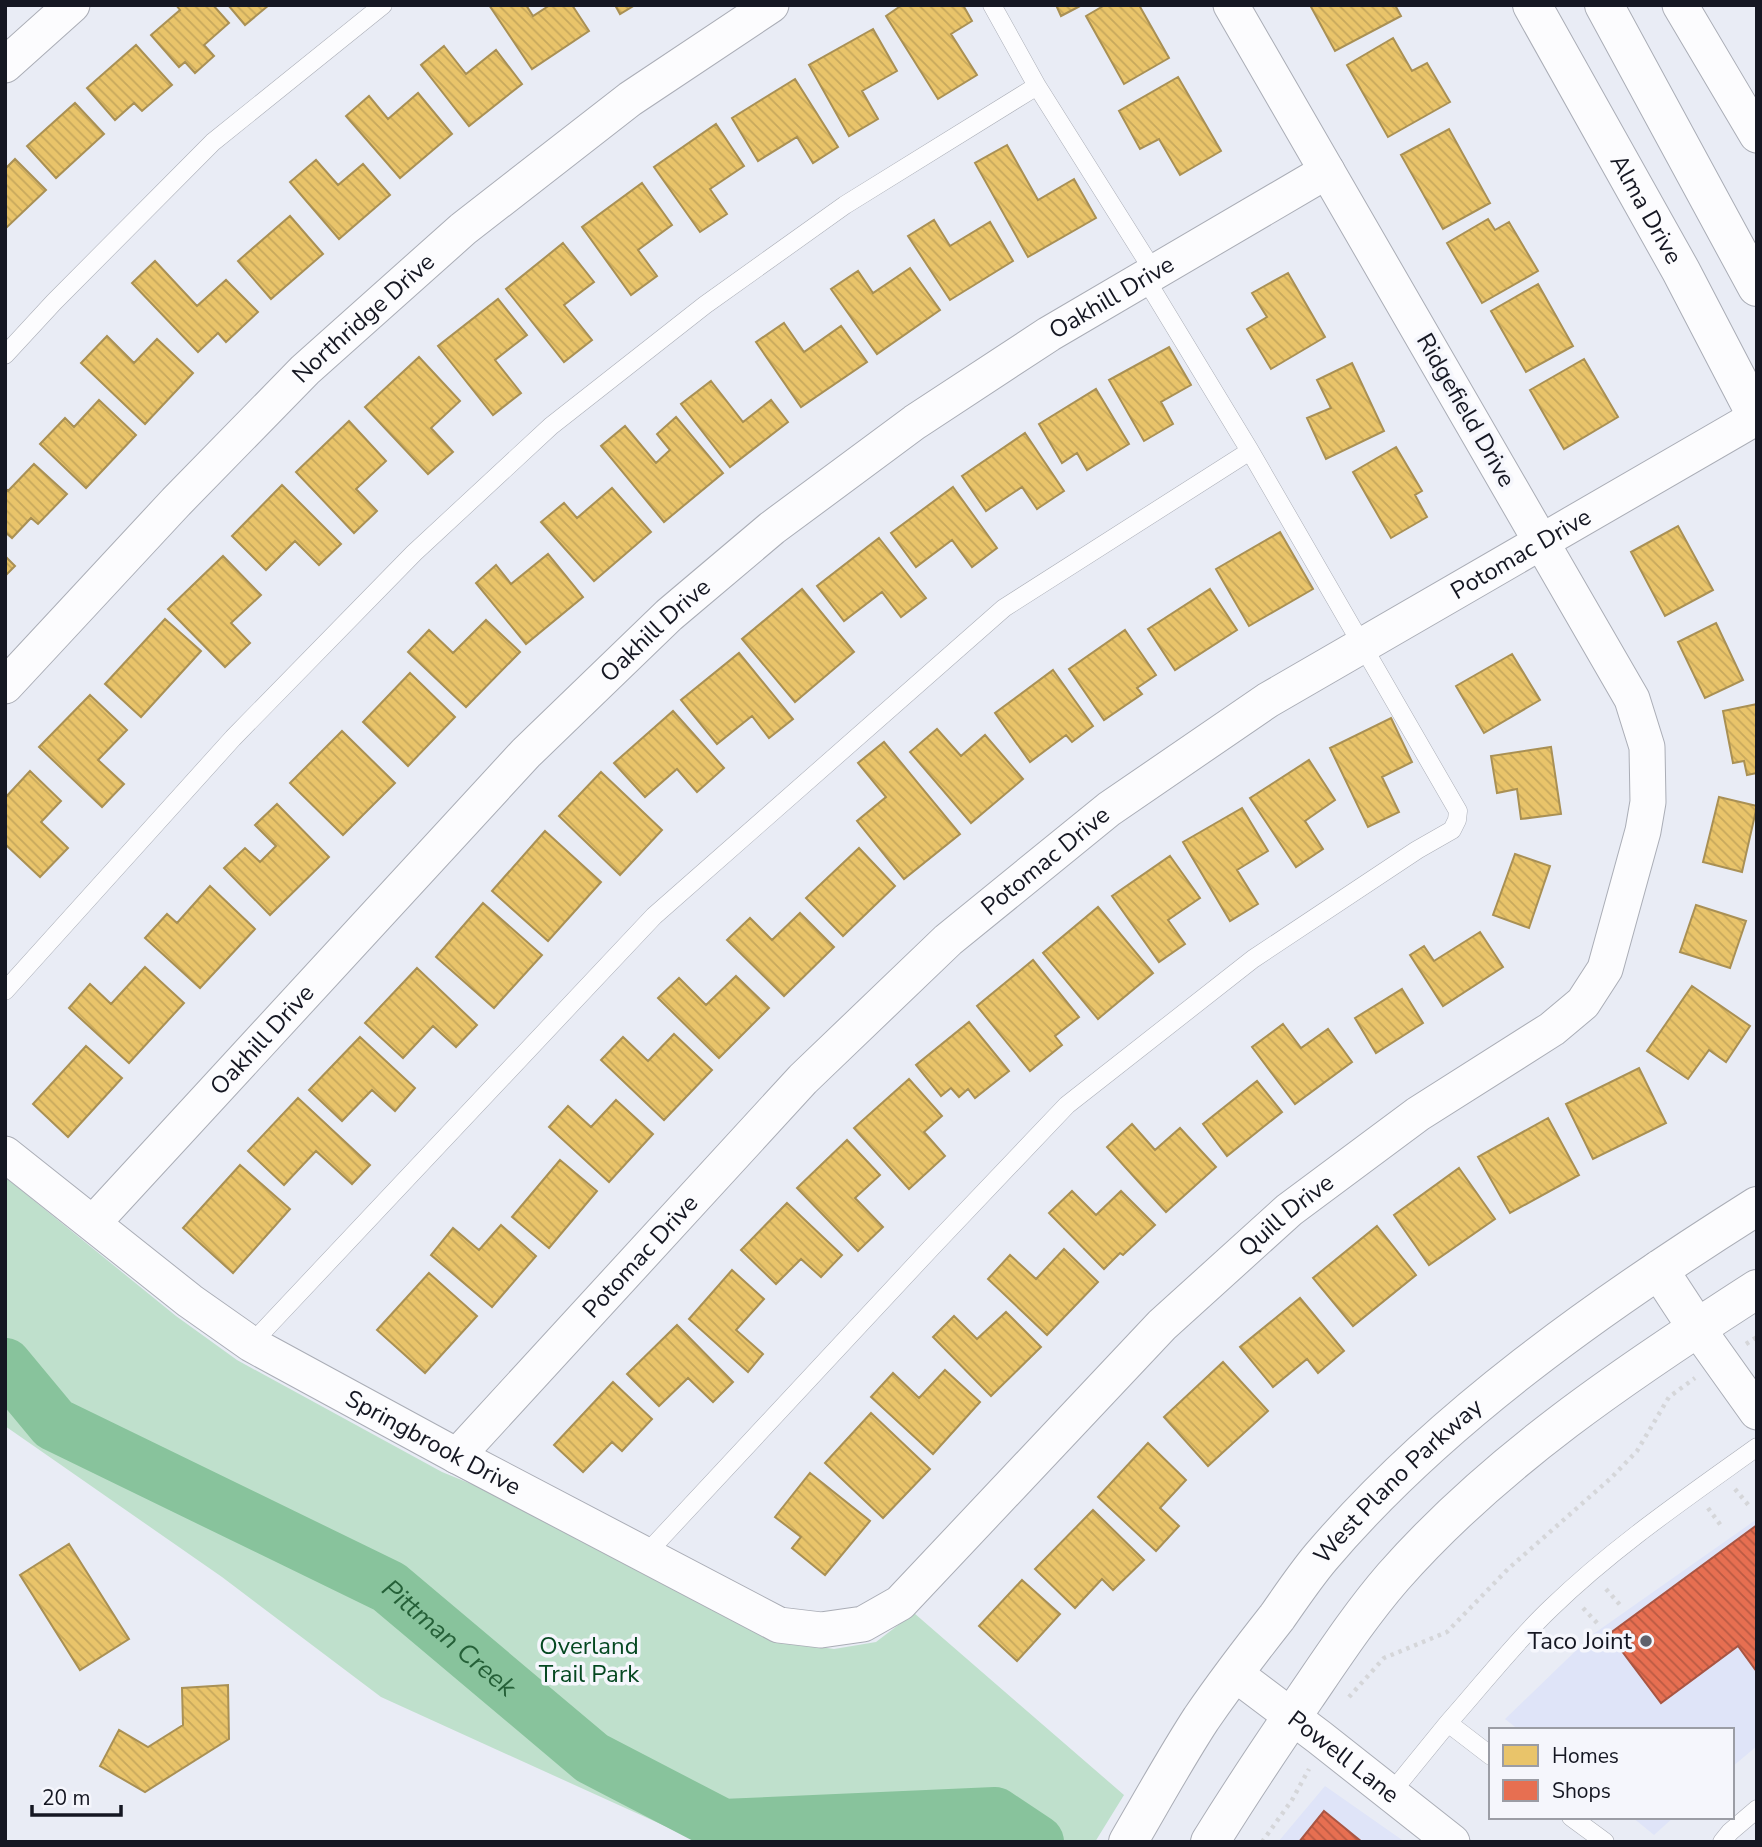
<svg xmlns="http://www.w3.org/2000/svg" width="1762" height="1847" viewBox="0 0 1762 1847" font-family="'Nunito Sans',sans-serif">
	<defs>
		<pattern id="homes-back-hatch" width="6" height="6" patternUnits="userSpaceOnUse" patternTransform="scale(1.75)"><rect width="6" height="6" fill="#e9c46a"/><path d="M-1 5l2 2M0 0l6 6M5-1l2 2" fill="none" stroke="#c7a85c"/></pattern>
		<pattern id="shops-back-hatch" width="6" height="6" patternUnits="userSpaceOnUse" patternTransform="scale(1.75)"><rect width="6" height="6" fill="#e76f51"/><path d="M-1 5l2 2M0 0l6 6M5-1l2 2" fill="none" stroke="#ba5a43"/></pattern>
	</defs>
	<rect width="100%" height="100%" fill="#e9ecf5"/>
	<path fill="#dfe4f8" d="M 1757,1519 L 1757,1746 L 1732,1767 L 1732,1730 L 1519,1730 L 1505,1719 L 1592,1635 Z
		M 1325,1786 L 1405,1842 L 1278,1842 Z
		M 1632,1817 L 1674,1817 L 1654,1835 Z"/>
	<path fill="#bfe0cc" d="M 5,1177 L 176,1316 L 237,1360 L 442,1472 L 645,1555 L 792,1643 L 834,1649 L 876,1642 L 914,1613 L 1124,1795 L 1095,1842 L 700,1842 L 381,1697 L 222,1577 L 5,1426 Z"/>
	<path fill="url(#homes-back-hatch)" stroke="#a99054" stroke-width="2" d="M 176,5 L 213,5 L 229,23 L 204,45 L 214,56 L 195,73 L 185,62 L 179,67 L 151,35 L 180,10 Z
		M 228,5 L 269,5 L 245,25 Z
		M 489,5 L 526,5 L 533,16 L 550,5 L 572,5 L 589,31 L 532,69 Z
		M 615,5 L 635,5 L 620,14 Z
		M 902,5 L 963,5 L 972,21 L 951,34 L 977,75 L 938,99 L 886,16 Z
		M 1056,5 L 1082,5 L 1061,16 Z
		M 1105,5 L 1139,5 L 1169,58 L 1124,84 L 1086,16 Z
		M 1310,5 L 1395,5 L 1401,16 L 1335,51 Z
		M 873,29 L 897,71 L 862,91 L 878,119 L 849,136 L 809,65 Z
		M 1393,38 L 1412,71 L 1427,63 L 1450,102 L 1388,137 L 1347,65 Z
		M 136,45 L 172,85 L 142,111 L 134,103 L 115,120 L 87,88 Z
		M 444,46 L 466,74 L 496,50 L 522,84 L 469,126 L 421,65 Z
		M 1178,77 L 1221,151 L 1180,175 L 1159,139 L 1140,149 L 1119,111 Z
		M 795,79 L 838,147 L 813,163 L 797,137 L 758,161 L 732,118 Z
		M 418,93 L 452,134 L 400,178 L 346,116 L 369,96 L 388,119 Z
		M 75,103 L 104,134 L 56,178 L 27,146 Z
		M 716,124 L 744,166 L 710,189 L 727,214 L 700,232 L 654,167 Z
		M 1449,129 L 1490,203 L 1443,229 L 1401,155 Z
		M 1007,145 L 1038,200 L 1074,179 L 1096,218 L 1028,257 L 975,163 Z
		M 15,159 L 46,190 L 5,229 L 5,169 Z
		M 316,160 L 338,185 L 363,164 L 390,195 L 339,239 L 290,182 Z
		M 642,183 L 672,225 L 638,250 L 657,276 L 631,295 L 582,227 Z
		M 290,216 L 323,254 L 271,299 L 238,261 Z
		M 1488,219 L 1495,230 L 1509,222 L 1538,271 L 1482,303 L 1447,243 Z
		M 934,220 L 950,246 L 990,222 L 1013,261 L 950,300 L 908,236 Z
		M 563,243 L 594,282 L 564,305 L 592,340 L 564,362 L 506,289 Z
		M 155,261 L 197,306 L 226,280 L 258,312 L 226,342 L 218,333 L 198,352 L 132,283 Z
		M 910,268 L 940,310 L 877,354 L 831,289 L 858,271 L 873,293 Z
		M 1288,273 L 1325,337 L 1271,369 L 1247,329 L 1267,317 L 1252,293 Z
		M 1538,284 L 1573,346 L 1526,372 L 1491,311 Z
		M 498,299 L 527,335 L 495,360 L 521,393 L 493,415 L 438,346 Z
		M 784,323 L 804,352 L 841,326 L 867,362 L 801,407 L 756,342 Z
		M 107,336 L 134,363 L 157,339 L 193,373 L 145,424 L 81,363 Z
		M 1169,347 L 1191,385 L 1161,402 L 1173,424 L 1144,441 L 1109,380 Z
		M 419,357 L 460,401 L 431,428 L 453,452 L 428,474 L 365,407 Z
		M 1584,359 L 1618,417 L 1564,449 L 1530,390 Z
		M 1352,363 L 1384,431 L 1326,459 L 1307,418 L 1331,408 L 1317,380 Z
		M 711,381 L 743,422 L 771,400 L 788,422 L 730,467 L 681,404 Z
		M 1096,389 L 1129,444 L 1087,470 L 1077,453 L 1062,463 L 1039,424 Z
		M 99,400 L 136,435 L 86,488 L 40,444 L 65,418 L 74,427 Z
		M 676,417 L 723,473 L 664,522 L 601,446 L 625,426 L 656,463 L 670,450 L 657,434 Z
		M 349,421 L 386,461 L 356,489 L 377,511 L 354,533 L 296,472 Z
		M 1025,433 L 1064,491 L 1037,509 L 1022,487 L 986,511 L 962,476 Z
		M 1396,447 L 1422,491 L 1415,495 L 1427,517 L 1391,538 L 1353,472 Z
		M 34,464 L 67,494 L 38,524 L 31,518 L 12,538 L 5,532 L 5,488 L 8,491 Z
		M 282,485 L 341,544 L 319,565 L 295,541 L 266,570 L 232,536 Z
		M 953,487 L 997,548 L 972,567 L 952,540 L 916,567 L 891,533 Z
		M 612,488 L 651,532 L 594,581 L 541,522 L 564,503 L 577,518 Z
		M 1678,526 L 1713,590 L 1665,616 L 1631,552 Z
		M 1280,532 L 1313,589 L 1249,626 L 1216,569 Z
		M 879,538 L 926,598 L 901,617 L 882,592 L 844,621 L 817,586 Z
		M 548,554 L 583,597 L 526,644 L 476,583 L 496,565 L 511,584 Z
		M 5,556 L 15,566 L 5,576 Z
		M 223,556 L 261,595 L 231,623 L 250,643 L 225,667 L 168,609 Z
		M 802,589 L 854,652 L 795,702 L 742,639 Z
		M 1210,589 L 1237,630 L 1175,670 L 1148,629 Z
		M 165,619 L 201,651 L 141,717 L 105,684 Z
		M 486,620 L 520,652 L 466,707 L 408,652 L 429,630 L 453,653 Z
		M 1716,623 L 1743,680 L 1705,698 L 1678,642 Z
		M 1125,630 L 1156,675 L 1137,688 L 1142,694 L 1104,720 L 1069,669 Z
		M 739,653 L 793,719 L 769,738 L 752,716 L 717,744 L 681,700 Z
		M 1512,654 L 1540,700 L 1484,733 L 1456,686 Z
		M 1053,670 L 1093,726 L 1072,742 L 1066,735 L 1030,762 L 995,713 Z
		M 410,673 L 455,717 L 408,766 L 363,722 Z
		M 90,695 L 127,730 L 98,760 L 124,784 L 102,807 L 39,747 Z
		M 1757,704 L 1757,773 L 1747,775 L 1744,761 L 1733,763 L 1723,711 Z
		M 673,711 L 724,768 L 697,792 L 677,769 L 645,797 L 614,763 Z
		M 1391,718 L 1412,762 L 1382,777 L 1399,812 L 1368,827 L 1330,748 Z
		M 937,729 L 961,756 L 985,735 L 1023,779 L 971,823 L 910,752 Z
		M 342,731 L 395,783 L 343,835 L 290,783 Z
		M 884,742 L 960,834 L 904,879 L 857,821 L 886,797 L 858,763 Z
		M 1551,747 L 1561,814 L 1521,819 L 1517,789 L 1497,793 L 1491,756 Z
		M 1309,760 L 1335,800 L 1305,821 L 1323,849 L 1296,867 L 1250,798 Z
		M 30,771 L 61,801 L 41,822 L 68,848 L 40,877 L 5,844 L 5,798 Z
		M 601,772 L 662,830 L 620,875 L 559,816 Z
		M 1719,797 L 1757,806 L 1742,872 L 1703,862 Z
		M 277,804 L 329,857 L 270,915 L 224,868 L 245,848 L 260,862 L 276,846 L 255,825 Z
		M 1242,808 L 1268,851 L 1237,870 L 1258,904 L 1230,921 L 1183,842 Z
		M 545,831 L 601,882 L 548,941 L 492,891 Z
		M 859,848 L 895,886 L 843,936 L 806,898 Z
		M 1515,854 L 1550,866 L 1529,928 L 1493,915 Z
		M 1170,856 L 1200,898 L 1168,920 L 1185,944 L 1159,962 L 1112,896 Z
		M 210,886 L 255,929 L 200,988 L 145,938 L 167,914 L 177,923 Z
		M 483,903 L 542,955 L 494,1008 L 436,957 Z
		M 1696,905 L 1746,921 L 1730,968 L 1680,952 Z
		M 1098,907 L 1153,973 L 1098,1019 L 1043,953 Z
		M 800,913 L 834,947 L 784,996 L 727,940 L 750,918 L 772,940 Z
		M 1480,932 L 1503,967 L 1443,1006 L 1410,955 L 1424,946 L 1434,961 Z
		M 1033,960 L 1079,1017 L 1055,1036 L 1062,1045 L 1030,1071 L 977,1006 Z
		M 145,967 L 184,1003 L 129,1063 L 69,1008 L 90,984 L 111,1004 Z
		M 417,968 L 477,1025 L 456,1047 L 433,1026 L 403,1058 L 365,1023 Z
		M 736,976 L 769,1008 L 719,1058 L 658,998 L 679,978 L 706,1005 Z
		M 1692,986 L 1750,1026 L 1726,1062 L 1709,1050 L 1688,1079 L 1647,1051 Z
		M 1402,989 L 1423,1023 L 1376,1053 L 1355,1018 Z
		M 969,1022 L 1009,1071 L 975,1098 L 968,1089 L 959,1097 L 951,1088 L 941,1096 L 916,1065 Z
		M 1283,1024 L 1301,1048 L 1328,1029 L 1352,1062 L 1295,1104 L 1252,1047 Z
		M 674,1034 L 712,1070 L 664,1120 L 601,1060 L 623,1037 L 648,1061 Z
		M 360,1037 L 415,1088 L 395,1111 L 372,1090 L 342,1121 L 309,1090 Z
		M 86,1046 L 122,1078 L 68,1137 L 33,1104 Z
		M 1639,1068 L 1666,1123 L 1593,1159 L 1566,1104 Z
		M 909,1079 L 942,1116 L 924,1132 L 945,1156 L 909,1189 L 854,1128 Z
		M 1257,1081 L 1282,1112 L 1227,1156 L 1203,1124 Z
		M 298,1098 L 370,1165 L 352,1184 L 316,1151 L 284,1185 L 248,1151 Z
		M 616,1100 L 653,1134 L 609,1182 L 549,1127 L 568,1106 L 591,1127 Z
		M 1548,1118 L 1579,1175 L 1510,1213 L 1478,1157 Z
		M 1132,1124 L 1155,1150 L 1180,1128 L 1216,1167 L 1166,1212 L 1107,1147 Z
		M 847,1140 L 880,1175 L 855,1198 L 883,1227 L 858,1251 L 797,1188 Z
		M 560,1160 L 597,1191 L 549,1248 L 512,1217 Z
		M 240,1165 L 290,1209 L 233,1273 L 183,1228 Z
		M 1459,1168 L 1495,1219 L 1429,1265 L 1394,1215 Z
		M 1072,1191 L 1096,1215 L 1121,1191 L 1155,1225 L 1123,1255 L 1120,1253 L 1104,1269 L 1049,1213 Z
		M 787,1203 L 842,1255 L 821,1277 L 801,1259 L 776,1284 L 741,1250 Z
		M 501,1225 L 536,1256 L 492,1307 L 431,1255 L 453,1228 L 479,1250 Z
		M 1377,1226 L 1416,1275 L 1353,1326 L 1313,1278 Z
		M 1064,1249 L 1098,1282 L 1047,1335 L 988,1279 L 1010,1255 L 1036,1279 Z
		M 732,1270 L 764,1299 L 736,1330 L 763,1354 L 748,1372 L 689,1319 Z
		M 429,1273 L 477,1316 L 425,1373 L 377,1330 Z
		M 1300,1298 L 1344,1351 L 1318,1373 L 1307,1359 L 1273,1387 L 1240,1347 Z
		M 1006,1312 L 1041,1347 L 991,1396 L 933,1337 L 954,1316 L 977,1339 Z
		M 677,1325 L 733,1382 L 713,1402 L 688,1378 L 659,1406 L 627,1374 Z
		M 1223,1362 L 1268,1411 L 1208,1466 L 1164,1417 Z
		M 945,1370 L 980,1402 L 933,1454 L 871,1397 L 893,1373 L 919,1398 Z
		M 613,1382 L 652,1419 L 622,1451 L 612,1442 L 583,1472 L 554,1445 Z
		M 871,1413 L 930,1469 L 883,1518 L 825,1463 Z
		M 1148,1443 L 1186,1480 L 1160,1508 L 1179,1526 L 1156,1551 L 1098,1497 Z
		M 810,1473 L 870,1521 L 825,1575 L 792,1548 L 801,1537 L 775,1517 Z
		M 1093,1510 L 1144,1560 L 1113,1590 L 1102,1579 L 1075,1608 L 1035,1569 Z
		M 69,1544 L 129,1639 L 80,1670 L 20,1575 Z
		M 1022,1580 L 1060,1614 L 1017,1661 L 979,1626 Z
		M 228,1685 L 229,1739 L 145,1792 L 100,1766 L 119,1730 L 148,1747 L 183,1725 L 182,1688 Z"/>
	<path fill="url(#shops-back-hatch)" stroke="#a85543" stroke-width="2" d="M 1757,1525 L 1757,1672 L 1738,1646 L 1661,1703 L 1609,1634 Z
		M 1324,1811 L 1362,1842 L 1299,1842 Z"/>
	<g fill="none" stroke-linecap="round" stroke-linejoin="round">
		<path stroke="#88c39c" stroke-width="54" id="s1" d="M 5,1365 L 54,1424 L 389,1587 L 592,1758 L 723,1826 L 995,1814 L 1037,1842"/>
		<g stroke="#aaadb6" stroke-width="19">
			<path id="lane" d="M 992,5 L 1037,86 L 1154,272
				M 5,355 L 54,302 L 213,142 L 383,5
				M 5,991 L 233,738 L 414,553 L 551,426 L 705,305 L 845,205 L 1037,86
				M 251,1344 L 654,916 L 1004,608 L 1250,451 L 1145,278
				M 645,1555 L 931,1248 L 1067,1105 L 1253,959 L 1417,850 L 1452,830 L 1457,820 L 1458,811 L 1250,451
				M 1491,1756 L 1448,1723 C 1482,1685 1514,1643 1551,1608 C 1614,1547 1686,1498 1757,1447
				M 1391,1793 L 1448,1723
				M 1571,1817 L 1605,1842
				M 1722,1842 L 1730,1832 L 1757,1809"/>
		</g>
		<g stroke="#aaadb6" stroke-width="37">
			<g id="street">
				<path d="M 1680,5 L 1757,135"/>
				<path d="M 5,65 L 72,5"/>
				<path id="s2" d="M 5,686 L 176,502 L 305,370 L 463,229 L 630,99 L 771,5"/>
				<path id="s3" d="M 5,1154 L 190,1301 L 251,1344 L 457,1456 L 779,1625 L 821,1630 L 863,1624 L 900,1603 L 1162,1325 L 1289,1210 L 1418,1114 L 1552,1029 L 1583,1003 L 1605,969 L 1643,831 L 1648,802 L 1647,747 L 1632,699 L 1231,5"/>
				<path id="s4" d="M 94,1222 L 526,753 L 669,615 L 772,528 L 915,422 L 1049,334 L 1327,171"/>
				<path d="M 1697,1328 L 1757,1412"/>
				<path id="s5" d="M 457,1456 L 803,1079 L 948,940 L 1109,809 L 1268,700 L 1757,417"/>
				<path id="s6" d="M 1234,1673 L 1319,1737 L 1452,1842"/>
			</g>
		</g>
		<g stroke="#aaadb6" stroke-width="40">
			<g id="secondary">
				<path id="s7" d="M 1532,5 L 1681,271 L 1757,417"/>
				<path d="M 1604,5 L 1757,287"/>
				<path d="M 1659,1270 L 1697,1328"/>
				<path id="s8" d="M 1128,1842 C 1152,1801 1175,1759 1201,1719 C 1225,1684 1251,1650 1277,1617 C 1291,1597 1305,1576 1321,1557 C 1439,1418 1603,1303 1757,1206"/>
				<path d="M 1210,1842 C 1241,1792 1273,1744 1306,1696 C 1334,1655 1361,1614 1393,1577 C 1495,1461 1628,1372 1757,1289"/>
			</g>
		</g>
		<path stroke="#d5d6d9" stroke-width="4.5" stroke-dasharray="3.5 5" stroke-linecap="butt" d="M 1746,1344 L 1757,1337
			M 1735,1489 L 1750,1507
			M 1708,1508 L 1722,1527
			M 1606,1589 L 1621,1606
			M 1583,1608 L 1599,1625
			M 1349,1697 L 1384,1658 L 1447,1632 L 1508,1569 L 1611,1478 L 1637,1451 L 1669,1397 L 1695,1378
			M 1262,1842 L 1292,1800 L 1309,1769"/>
		<use href="#lane" stroke="#fcfcfe" stroke-width="18"/>
		<use href="#street" stroke="#fcfcfe" stroke-width="35"/>
		<use href="#secondary" stroke="#fcfcfe" stroke-width="38"/>
	</g>
	<circle fill="#5f626c" stroke="#f5f6fc" stroke-width="2.5" cx="1646" cy="1641" r="7"/>
	<g text-anchor="middle" stroke-width="7" stroke-linejoin="round" paint-order="stroke">
		<g font-size="24" fill="#151722" stroke="#f5f6fc">
			<text dy="8" stroke="none"><textPath href="#s7" startOffset="234">Alma Drive</textPath></text>
			<text dy="8" stroke="none"><textPath href="#s4" startOffset="1382">Oakhill Drive</textPath></text>
			<text dy="8" stroke="none"><textPath href="#s2" startOffset="514">Northridge Drive</textPath></text>
			<text transform="translate(1466 410) rotate(60)" y="8">Ridgefield Drive</text>
			<text dy="8" stroke="none"><textPath href="#s5" startOffset="1405">Potomac Drive</textPath></text>
			<text dy="8" stroke="none"><textPath href="#s4" startOffset="816">Oakhill Drive</textPath></text>
			<text dy="8" stroke="none"><textPath href="#s5" startOffset="838">Potomac Drive</textPath></text>
			<text dy="8" stroke="none"><textPath href="#s4" startOffset="248">Oakhill Drive</textPath></text>
			<text dy="8" stroke="none"><textPath href="#s3" startOffset="1584">Quill Drive</textPath></text>
			<text dy="8" stroke="none"><textPath href="#s5" startOffset="271">Potomac Drive</textPath></text>
			<text dy="8" stroke="none"><textPath href="#s3" startOffset="518">Springbrook Drive</textPath></text>
			<text dy="8" stroke="none"><textPath href="#s8" startOffset="453">West Plano Parkway</textPath></text>
			<text dy="8" stroke="none"><textPath href="#s6" startOffset="138">Powell Lane</textPath></text>
		</g>
		<g font-size="24" fill="#151722" stroke="#f5f6fc" text-anchor="end">
			<text x="1632" y="1649">Taco Joint</text>
		</g>
		<g font-size="24" fill="#054821" stroke="#f5f6fc">
			<text x="589" y="1654">Overland<tspan x="589" dy="28">Trail Park</tspan></text>
		</g>
		<g font-size="26" font-style="italic" fill="#256038" stroke="#f5f6fc">
			<text dy="9" stroke="none"><textPath href="#s1" startOffset="528">Pittman Creek</textPath></text>
		</g>
	</g>
	<rect width="1762" height="1847" fill="none" stroke="#151722" stroke-width="14"/>
	<rect x="1489" y="1728" width="245" height="91" fill="#f5f6fc" stroke="#9b9da5" stroke-width="2"/>
	<rect x="1503" y="1745" width="35" height="21" fill="#e9c46a" stroke="#9b9da5" stroke-width="2"/>
	<text x="1552" y="1763" font-size="21" fill="#151722">Homes</text>
	<rect x="1503" y="1780" width="35" height="21" fill="#e76f51" stroke="#9b9da5" stroke-width="2"/>
	<text x="1552" y="1798" font-size="21" fill="#151722">Shops</text>
	<path d="M32 1805v10h89v-10" fill="none" stroke="#151722" stroke-width="3.5"/>
	<text x="42" y="1805" font-size="21" fill="#151722" stroke="#f5f6fc" stroke-width="5" paint-order="stroke">20 m</text>
</svg>
